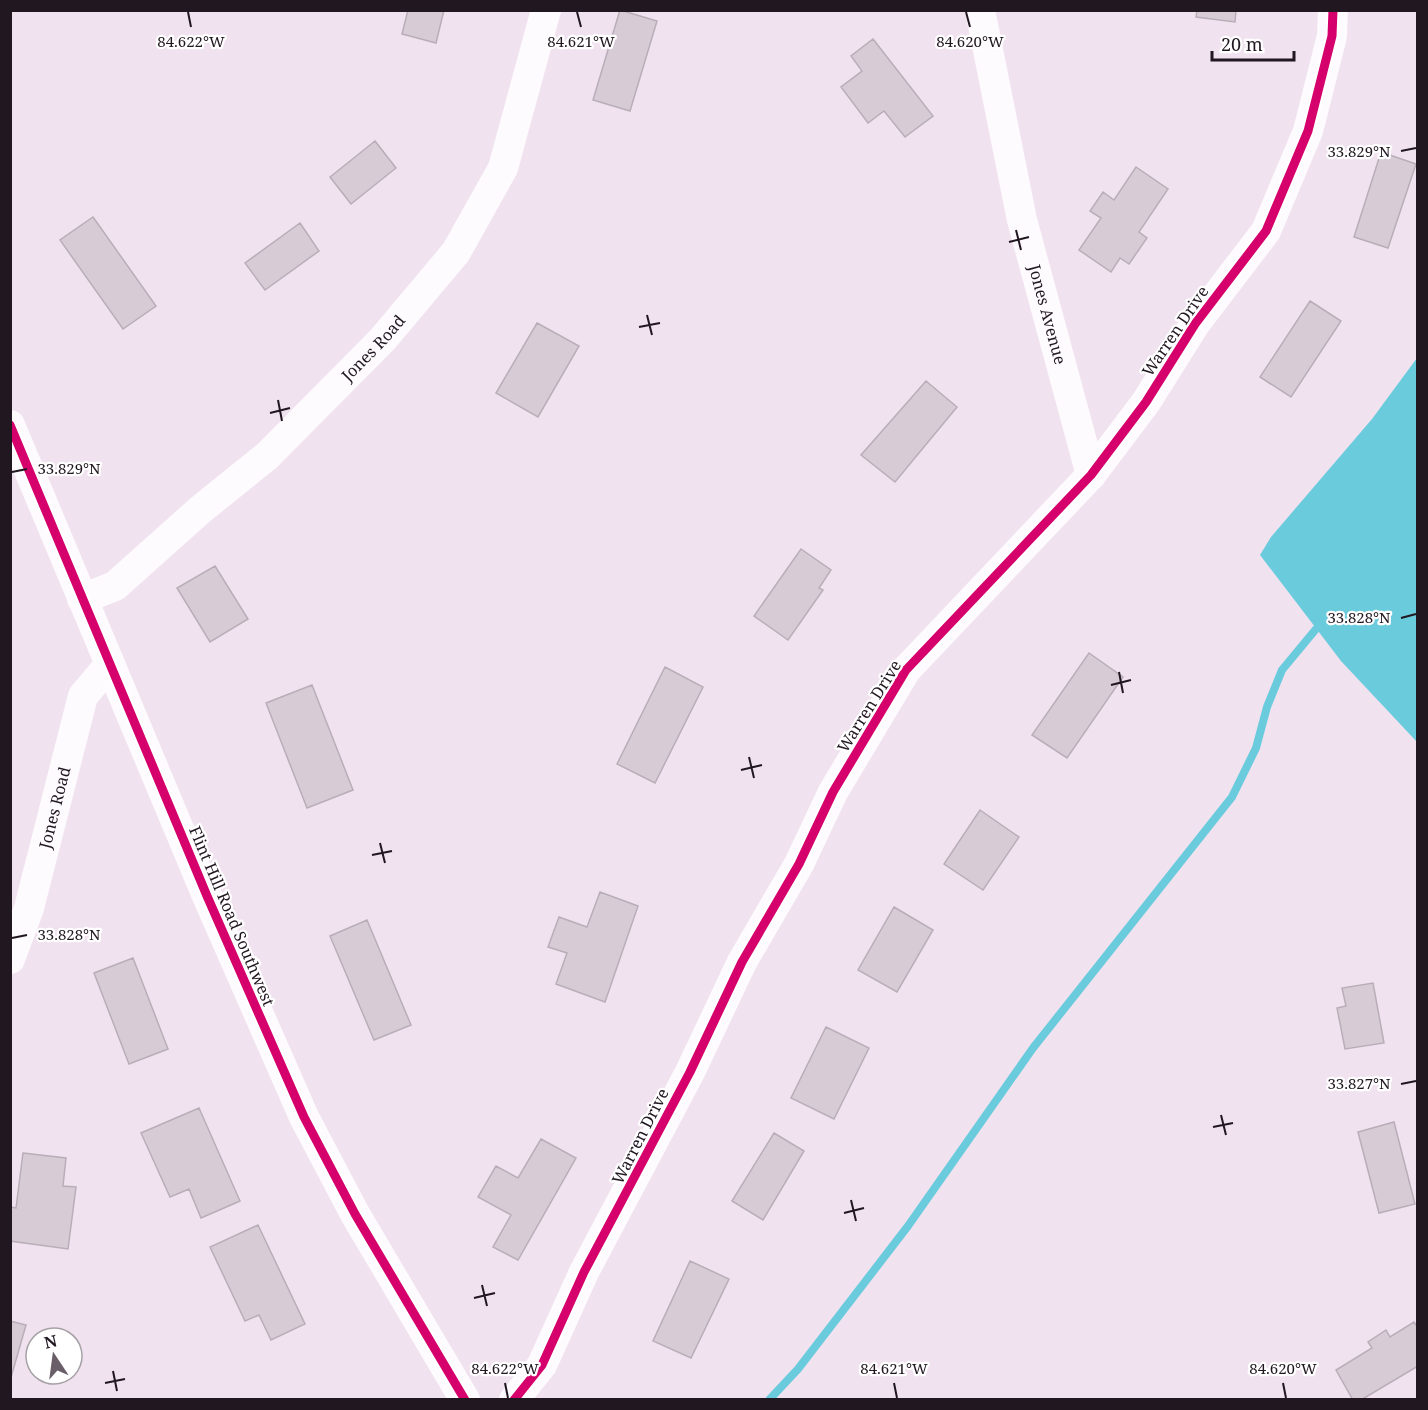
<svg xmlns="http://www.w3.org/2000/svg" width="1428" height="1410" viewBox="0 0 1428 1410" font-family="'Noto Serif',serif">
	<rect width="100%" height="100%" fill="#f1e2f0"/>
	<path fill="#6acbdc" d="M 1417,358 L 1417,742 L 1341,661 L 1260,555 L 1271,537 L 1372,419 Z"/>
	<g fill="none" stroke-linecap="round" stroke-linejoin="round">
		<path stroke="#6acbdc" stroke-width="8" d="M 769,1400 L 798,1369 L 908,1226 L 1033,1048 L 1232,797 L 1256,748 L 1267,707 L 1282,670 L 1316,629"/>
	</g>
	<path fill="#d7cbd6" stroke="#b9aeb8" stroke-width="1.5" d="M 408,10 L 444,10 L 436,43 L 402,34 Z
		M 620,10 L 657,21 L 630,111 L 593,100 Z
		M 1197,10 L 1236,10 L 1235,22 L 1196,17 Z
		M 873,39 L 933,116 L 905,137 L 884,111 L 868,123 L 841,87 L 862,71 L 851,56 Z
		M 375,141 L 396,168 L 351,204 L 330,177 Z
		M 1381,152 L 1416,164 L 1388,248 L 1354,237 Z
		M 1136,167 L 1168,189 L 1139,232 L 1147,238 L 1129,264 L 1120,258 L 1111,272 L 1079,250 L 1101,218 L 1090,211 L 1103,192 L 1114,200 Z
		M 93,217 L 156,306 L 123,329 L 60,240 Z
		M 300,223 L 319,251 L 265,290 L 245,263 Z
		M 1310,301 L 1341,321 L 1291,397 L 1260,377 Z
		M 537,323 L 579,346 L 538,417 L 496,393 Z
		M 926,381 L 957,407 L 895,482 L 861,455 Z
		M 801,549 L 831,570 L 819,588 L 823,590 L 788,640 L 754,616 Z
		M 215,566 L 248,619 L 210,642 L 177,588 Z
		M 1089,653 L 1123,677 L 1067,758 L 1032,735 Z
		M 665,667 L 703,687 L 655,783 L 617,764 Z
		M 312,685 L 353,790 L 307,808 L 266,703 Z
		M 980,810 L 1019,837 L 983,890 L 944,864 Z
		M 600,892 L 638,906 L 605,1002 L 556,984 L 567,953 L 548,947 L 559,917 L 587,927 Z
		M 894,907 L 933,930 L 897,992 L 858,970 Z
		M 367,920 L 411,1025 L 374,1040 L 330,936 Z
		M 133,958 L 168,1049 L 129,1064 L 94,973 Z
		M 1373,983 L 1384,1043 L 1345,1049 L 1337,1008 L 1346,1006 L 1342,988 Z
		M 826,1027 L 869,1048 L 834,1119 L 791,1098 Z
		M 199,1108 L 240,1201 L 201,1218 L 189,1189 L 170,1197 L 141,1133 Z
		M 1394,1122 L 1415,1204 L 1379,1213 L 1358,1132 Z
		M 774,1133 L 804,1151 L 763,1220 L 732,1201 Z
		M 541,1139 L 576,1158 L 518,1260 L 493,1247 L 511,1215 L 478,1197 L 496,1166 L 518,1178 Z
		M 23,1153 L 66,1158 L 63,1186 L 76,1187 L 68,1249 L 10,1241 L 10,1207 L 16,1208 Z
		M 258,1225 L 305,1324 L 271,1340 L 259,1315 L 245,1321 L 210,1247 Z
		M 690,1261 L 729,1279 L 691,1358 L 653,1341 Z
		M 10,1321 L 26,1325 L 10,1381 Z
		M 1414,1322 L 1418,1328 L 1418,1366 L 1361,1400 L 1353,1400 L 1336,1370 L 1372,1348 L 1368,1342 L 1386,1330 L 1390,1337 Z"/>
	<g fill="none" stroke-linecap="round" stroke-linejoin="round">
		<g stroke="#fdfbfd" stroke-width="30">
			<path id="s1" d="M 980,10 L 1022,220 L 1091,475"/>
			<path d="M 10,425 L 207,896 L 304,1117 L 355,1214 L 465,1400"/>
			<path id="s2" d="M 82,599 L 115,586 L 200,510 L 267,456 L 383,339 L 456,252 L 503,168 L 546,10"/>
			<path id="s3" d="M 10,959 L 29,908 L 83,696 L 110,664"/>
			<path d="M 514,1400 L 542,1365 L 584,1272 L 690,1072 L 742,962 L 799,864 L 833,792 L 906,670 L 1091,475 L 1146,402 L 1195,324 L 1266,231 L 1308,131 L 1332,36 L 1333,10"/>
		</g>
		<g stroke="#fff" stroke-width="13">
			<path id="cycleway" d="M 10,425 L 207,896 L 304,1117 L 355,1214 L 465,1400
				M 514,1400 L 542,1365 L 584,1272 L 690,1072 L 742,962 L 799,864 L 833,792 L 906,670 L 1091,475 L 1146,402 L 1195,324 L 1266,231 L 1308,131 L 1332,36 L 1333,10"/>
		</g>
		<use href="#cycleway" stroke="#d6006c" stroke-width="9"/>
	</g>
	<path fill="none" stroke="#211720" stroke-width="2" d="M 188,12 L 191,27M 577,12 L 581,27M 966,12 L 970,27M 1401,151 L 1416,148M 1016,230 L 1021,250M 1009,242 L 1029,237M 647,315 L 652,335M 639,327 L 660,323M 278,400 L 282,421M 270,413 L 290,408M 12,472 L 27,469M 1401,618 L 1416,614M 1119,672 L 1123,693M 1111,685 L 1131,680M 749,757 L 754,778M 741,770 L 762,765M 380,843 L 385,863M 372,855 L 392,851M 12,938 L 27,935M 1401,1084 L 1416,1081M 1221,1115 L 1226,1135M 1213,1127 L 1233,1123M 851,1200 L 856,1221M 844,1213 L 864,1208M 482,1285 L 487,1306M 474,1298 L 495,1293M 113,1371 L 117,1391M 105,1383 L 125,1379M 505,1383 L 508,1398M 894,1383 L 897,1398M 1283,1383 L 1286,1398"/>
	<g text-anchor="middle" stroke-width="4.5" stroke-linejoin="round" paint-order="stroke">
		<g font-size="16" fill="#211720" stroke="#fff">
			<text dy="6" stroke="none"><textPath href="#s1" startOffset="312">Jones Avenue</textPath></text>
			<text transform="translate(1175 331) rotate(-56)" y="6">Warren Drive</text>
			<text dy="6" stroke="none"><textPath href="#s2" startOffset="387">Jones Road</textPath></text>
			<text transform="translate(869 706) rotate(-58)" y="6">Warren Drive</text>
			<text dy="6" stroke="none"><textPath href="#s3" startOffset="158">Jones Road</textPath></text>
			<text transform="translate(232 916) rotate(67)" y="6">Flint Hill Road Southwest</text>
			<text transform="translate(640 1136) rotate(-63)" y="6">Warren Drive</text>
		</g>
	</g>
	<g font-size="15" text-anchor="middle" fill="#211720" stroke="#fff" stroke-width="4.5" stroke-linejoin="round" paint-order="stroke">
		<text x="191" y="47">84.622°W</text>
		<text x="581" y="47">84.621°W</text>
		<text x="970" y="47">84.620°W</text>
		<text x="1359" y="157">33.829°N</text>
		<text x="69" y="474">33.829°N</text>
		<text x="1359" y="623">33.828°N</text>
		<text x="69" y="940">33.828°N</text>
		<text x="1359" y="1089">33.827°N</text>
		<text x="505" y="1374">84.622°W</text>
		<text x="894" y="1374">84.621°W</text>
		<text x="1283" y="1374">84.620°W</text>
	</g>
	<rect width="1428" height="1410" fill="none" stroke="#211720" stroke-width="24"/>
	<g transform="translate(54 1356) rotate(347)"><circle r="28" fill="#ffffff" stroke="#a6a2a6" stroke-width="1.5"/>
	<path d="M0-4.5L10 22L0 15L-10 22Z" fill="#6a5e69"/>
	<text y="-9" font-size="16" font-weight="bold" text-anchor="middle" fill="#211720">N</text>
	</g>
	<path d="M1212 51v9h82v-9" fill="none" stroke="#211720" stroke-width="3"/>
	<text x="1221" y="51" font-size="18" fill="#211720" stroke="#ffffff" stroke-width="4.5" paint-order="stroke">20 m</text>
</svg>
